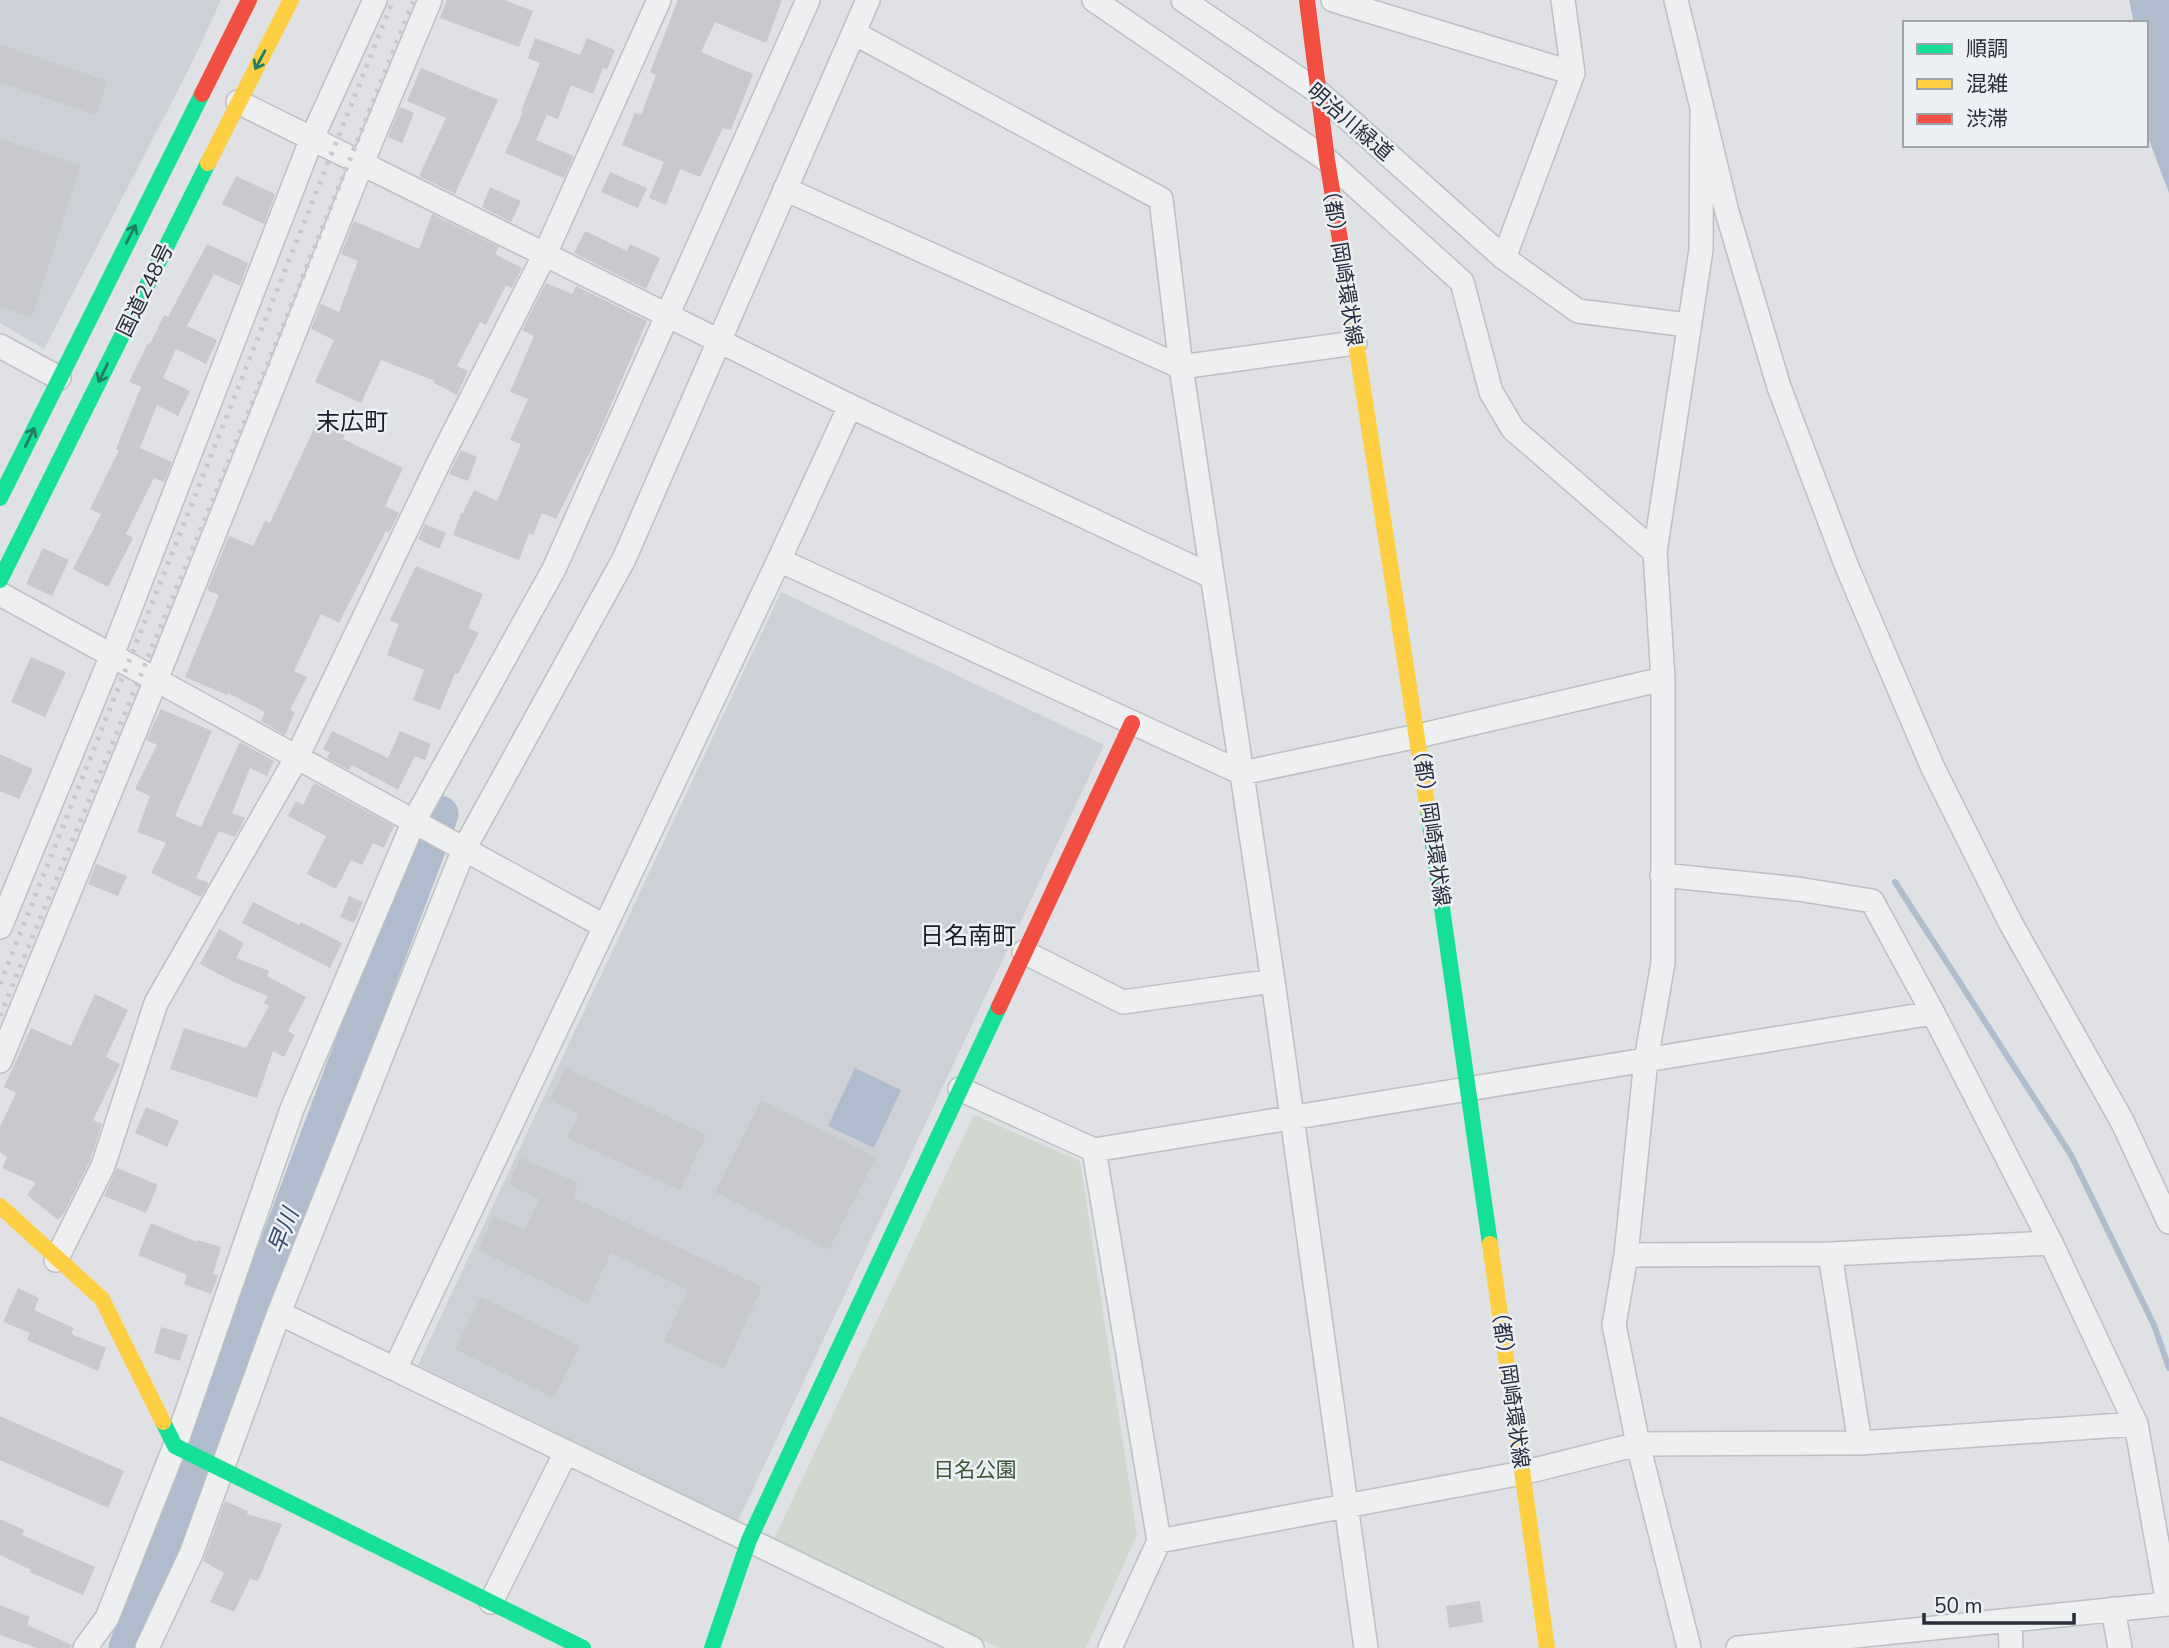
<svg xmlns="http://www.w3.org/2000/svg" width="2169" height="1648" viewBox="0 0 2169 1648" font-family="'Nunito Sans','Noto Sans JP',sans-serif">
	<rect width="100%" height="100%" fill="#dfe1e4"/>
	<path fill="#cdd0d7" d="M 0,0 L 221,0 L 190,67 L 44,349 L 0,323 Z
		M 781,592 L 1104,745 L 738,1521 L 418,1365 Z"/>
	<path fill="#cfd7cf" d="M 974,1115 L 1080,1161 L 1137,1535 L 1086,1648 L 1000,1648 L 773,1541 Z"/>
	<path fill="#aebcce" d="M 2129,0 L 2169,0 L 2169,193 L 2146,132 L 2146,23 L 2134,23 Z
		M 855,1068 L 901,1090 L 874,1148 L 828,1126 Z"/>
	<g fill="none" stroke-linecap="round" stroke-linejoin="round">
		<path stroke="#aebcce" stroke-width="6" d="M 1895,882 L 2071,1155 L 2154,1325 L 2169,1368"/>
		<path stroke="#aebcce" stroke-width="37" d="M 127,1648 L 440,814"/>
	</g>
	<path fill="#c7c9cc" d="M 447,0 L 504,0 L 533,11 L 519,47 L 440,18 Z
		M 678,0 L 782,0 L 766,43 L 715,22 L 701,52 L 753,74 L 731,130 L 723,128 L 700,177 L 680,169 L 666,205 L 649,198 L 664,162 L 622,145 L 635,113 L 641,115 L 656,75 L 650,72 Z
		M 535,38 L 580,55 L 587,38 L 615,50 L 607,69 L 603,68 L 593,94 L 571,85 L 558,119 L 547,115 L 536,140 L 574,156 L 564,178 L 505,153 L 523,112 L 521,111 L 540,63 L 528,58 Z
		M 0,44 L 107,81 L 96,115 L 0,82 Z
		M 421,68 L 498,100 L 455,194 L 419,176 L 446,118 L 407,101 Z
		M 400,107 L 414,113 L 402,143 L 388,137 Z
		M 0,139 L 81,165 L 32,317 L 0,307 Z
		M 610,172 L 647,188 L 638,208 L 601,192 Z
		M 236,176 L 275,194 L 264,224 L 222,204 Z
		M 490,187 L 521,201 L 511,222 L 482,207 Z
		M 432,214 L 499,247 L 495,254 L 522,268 L 512,288 L 506,285 L 486,325 L 480,322 L 457,366 L 468,371 L 457,395 L 434,383 L 435,381 L 381,360 L 361,403 L 315,382 L 334,340 L 311,329 L 321,304 L 339,312 L 358,261 L 341,254 L 354,221 L 419,249 Z
		M 585,231 L 627,251 L 630,244 L 660,258 L 646,289 L 574,253 Z
		M 207,244 L 248,263 L 240,286 L 214,274 L 187,326 L 217,340 L 206,364 L 176,349 L 163,378 L 190,391 L 178,416 L 157,405 L 140,448 L 172,462 L 164,482 L 154,478 L 126,534 L 133,538 L 108,587 L 73,569 L 101,514 L 90,509 L 119,450 L 116,449 L 141,387 L 129,382 L 148,343 L 150,344 L 164,315 L 168,317 Z
		M 546,283 L 572,294 L 576,286 L 647,321 L 595,442 L 556,519 L 542,513 L 533,535 L 529,533 L 519,560 L 453,535 L 461,513 L 463,513 L 474,490 L 497,501 L 521,444 L 510,440 L 528,399 L 510,392 L 534,336 L 522,330 Z
		M 317,422 L 345,435 L 343,439 L 403,468 L 385,506 L 399,513 L 389,533 L 386,531 L 339,623 L 321,614 L 294,671 L 307,677 L 290,710 L 295,712 L 285,735 L 261,721 L 265,712 L 228,693 L 227,695 L 185,677 L 219,595 L 207,590 L 229,536 L 253,546 L 265,521 L 270,523 Z
		M 461,450 L 477,457 L 468,481 L 449,474 Z
		M 425,524 L 446,533 L 439,549 L 418,539 Z
		M 43,548 L 69,560 L 52,596 L 26,584 Z
		M 416,566 L 483,594 L 468,628 L 479,633 L 458,674 L 455,673 L 440,710 L 413,700 L 424,670 L 387,655 L 399,624 L 390,620 Z
		M 31,657 L 66,672 L 45,717 L 11,702 Z
		M 161,709 L 212,731 L 175,816 L 201,827 L 240,742 L 274,761 L 267,776 L 250,768 L 232,813 L 245,818 L 235,837 L 219,831 L 196,878 L 209,883 L 201,897 L 151,873 L 166,843 L 137,832 L 150,796 L 135,789 L 157,745 L 146,740 Z
		M 332,731 L 388,758 L 400,731 L 431,744 L 425,760 L 415,756 L 398,790 L 352,765 L 349,770 L 327,758 L 330,752 L 323,749 Z
		M 0,754 L 33,769 L 19,799 L 0,791 Z
		M 314,783 L 394,826 L 384,848 L 373,843 L 362,865 L 351,860 L 336,889 L 307,874 L 326,836 L 288,816 L 296,801 L 303,805 Z
		M 96,864 L 127,876 L 118,896 L 88,884 Z
		M 349,896 L 363,902 L 354,923 L 340,917 Z
		M 253,902 L 299,925 L 301,922 L 342,943 L 330,968 L 242,923 Z
		M 219,929 L 244,943 L 236,958 L 269,971 L 267,976 L 306,997 L 288,1031 L 295,1035 L 284,1057 L 273,1051 L 257,1098 L 170,1069 L 184,1028 L 246,1048 L 269,1006 L 264,1003 L 268,996 L 234,982 L 200,964 Z
		M 95,994 L 128,1010 L 106,1057 L 120,1064 L 93,1120 L 102,1124 L 90,1161 L 64,1213 L 58,1220 L 27,1195 L 36,1183 L 2,1168 L 7,1157 L 0,1152 L 0,1127 L 16,1093 L 4,1087 L 31,1028 L 71,1046 Z
		M 566,1068 L 706,1135 L 680,1190 L 567,1138 L 579,1114 L 550,1100 Z
		M 761,1100 L 876,1157 L 829,1250 L 715,1192 Z
		M 146,1107 L 179,1121 L 167,1147 L 135,1133 Z
		M 521,1158 L 578,1183 L 572,1197 L 762,1287 L 724,1369 L 664,1341 L 688,1290 L 611,1253 L 587,1303 L 478,1250 L 494,1216 L 525,1230 L 539,1199 L 508,1184 Z
		M 117,1168 L 158,1185 L 146,1213 L 104,1196 Z
		M 151,1223 L 197,1242 L 197,1240 L 221,1247 L 213,1274 L 218,1276 L 211,1294 L 184,1284 L 187,1275 L 138,1255 Z
		M 18,1288 L 39,1298 L 34,1310 L 74,1328 L 71,1334 L 106,1348 L 98,1371 L 27,1340 L 30,1333 L 3,1322 Z
		M 481,1297 L 580,1346 L 554,1398 L 455,1349 Z
		M 161,1327 L 188,1335 L 180,1361 L 154,1353 Z
		M 0,1416 L 124,1471 L 108,1508 L 0,1460 Z
		M 225,1501 L 248,1511 L 247,1514 L 282,1524 L 258,1581 L 250,1579 L 234,1612 L 210,1602 L 224,1573 L 203,1561 Z
		M 0,1519 L 24,1530 L 22,1535 L 95,1567 L 83,1595 L 30,1572 L 31,1570 L 0,1555 Z
		M 1480,1601 L 1483,1622 L 1449,1628 L 1446,1606 Z
		M 0,1605 L 30,1617 L 27,1625 L 72,1645 L 71,1648 L 37,1648 L 0,1635 Z"/>
	<g fill="none" stroke-linecap="round" stroke-linejoin="round">
		<g stroke="#bdbfc2" stroke-width="26">
			<path id="street" d="M 1094,0 L 1327,160 L 1462,282 L 1491,392 L 1513,429 L 1655,552
				M 1183,0 L 1317,91 L 1504,258 L 1578,311 L 1688,325
				M 1333,0 L 1573,73
				M 1676,0 L 1727,212 L 1779,387 L 1847,567 L 1933,768 L 2010,922 L 2122,1121 L 2169,1222
				M 854,33 L 1161,199 L 1181,367 L 1273,981 L 1366,1648
				M 238,102 L 850,406 L 1211,576
				M 785,189 L 1181,367 L 1355,343
				M 1504,258 L 1573,73 L 1563,0
				M 0,346 L 59,378
				M 779,560 L 1242,773 L 1418,736 L 1663,679
				M 0,594 L 604,926
				M 1662,875 L 1798,889 L 1872,901 L 1933,1013 L 2051,1243 L 2136,1424 L 2168,1604 L 1738,1648
				M 0,927 L 112,655 L 312,138 L 375,0
				M 1024,952 L 1123,1002 L 1273,981
				M 0,1061 L 156,680 L 362,163 L 430,0
				M 960,1089 L 1094,1150 L 1933,1013
				M 1094,1150 L 1159,1541 L 1110,1648
				M 1830,1254 L 1860,1443
				M 1626,1255 L 1830,1254 L 2051,1243
				M 56,1260 L 103,1166 L 156,1003 L 297,757 L 440,460 L 545,254 L 659,0
				M 279,1313 L 972,1648
				M 395,1369 L 779,560 L 850,406
				M 1159,1541 L 1522,1473 L 1638,1444 L 1860,1443 L 2136,1424
				M 491,1602 L 566,1452
				M 2113,1609 L 2120,1648
				M 2010,1620 L 2011,1648
				M 85,1648 L 107,1618 L 175,1446 L 292,1109 L 414,821 L 554,569 L 808,0
				M 147,1648 L 191,1554 L 279,1313 L 464,849 L 624,559 L 868,0
				M 1689,1648 L 1638,1444 L 1614,1325 L 1626,1255 L 1646,1060 L 1663,963 L 1663,679 L 1655,552 L 1701,250 L 1702,113"/>
		</g>
		<use href="#street" stroke="#eeeff0" stroke-width="23"/>
		<path stroke="#16e098" stroke-width="16" d="M 0,498 L 202,94
			M 0,580 L 208,163
			M 1428,810 L 1490,1244
			M 163,1422 L 175,1446 L 583,1648
			M 712,1648 L 749,1540 L 999,1007"/>
		<path stroke="#ffcf43" stroke-width="16" d="M 208,163 L 291,0
			M 1341,246 L 1428,810
			M 0,1206 L 102,1299 L 163,1422
			M 1490,1244 L 1547,1648"/>
		<path stroke="#f24e42" stroke-width="16" d="M 1307,0 L 1327,160 L 1341,246
			M 202,94 L 249,0
			M 999,1007 L 1132,723"/>
		<path stroke="#c7c8cb" stroke-width="5" stroke-dasharray="3.5 7" stroke-linecap="butt" d="M 0,984 L 393,0
			M 0,1016 L 211,505 L 414,0"/>
	</g>
	<defs><path id="oneway-shaft" d="M-6 0H5M1.5-3L5.5 0L1.5 3" fill="none" stroke-width="1.6" stroke-linecap="round" stroke-linejoin="round" transform="scale(1.75)"/></defs>
	<g stroke="#1f7e65">
		<use href="#oneway-shaft" transform="translate(260 60) rotate(118)"/>
		<use href="#oneway-shaft" transform="translate(131 234) rotate(-63)"/>
		<use href="#oneway-shaft" transform="translate(103 373) rotate(116)"/>
		<use href="#oneway-shaft" transform="translate(30 437) rotate(-64)"/>
	</g>
	<g text-anchor="middle" stroke-width="5" stroke-linejoin="round" paint-order="stroke">
		<g font-size="21" fill="#272d3b" stroke="#eceff4">
			<text transform="translate(1350 122) rotate(41)" y="7">明治川緑道</text>
			<text transform="translate(1342 263) rotate(81)" y="7">（都）岡崎環状線</text>
			<text transform="translate(145 290) rotate(-64)" y="7">国道248号</text>
			<text transform="translate(1431 823) rotate(82)" y="7">（都）岡崎環状線</text>
			<text transform="translate(1510 1385) rotate(82)" y="7">（都）岡崎環状線</text>
		</g>
		<g font-size="21" fill="#3a5635" stroke="#eceff4">
			<text x="975" y="1477">日名公園</text>
		</g>
		<g font-size="23" font-style="italic" fill="#344a6d" stroke="#eceff4">
			<text transform="translate(283 1231) rotate(-69)" y="8">早川</text>
		</g>
		<g font-size="24" fill="#1a1f2c" stroke="#eceff4">
			<text x="352" y="430">末広町</text>
			<text x="968" y="944">日名南町</text>
		</g>
	</g>
	<rect x="1903" y="21" width="245" height="126" fill="#eceff4" stroke="#9da1aa" stroke-width="2"/>
	<rect x="1917" y="44" width="35" height="10" fill="#16e098" stroke="#9da1aa" stroke-width="2"/>
	<text x="1966" y="56" font-size="21" fill="#272d3b">順調</text>
	<rect x="1917" y="79" width="35" height="10" fill="#ffcf43" stroke="#9da1aa" stroke-width="2"/>
	<text x="1966" y="91" font-size="21" fill="#272d3b">混雑</text>
	<rect x="1917" y="114" width="35" height="10" fill="#f24e42" stroke="#9da1aa" stroke-width="2"/>
	<text x="1966" y="126" font-size="21" fill="#272d3b">渋滞</text>
	<path d="M1924 1613v10h150v-10" fill="none" stroke="#272d3b" stroke-width="3.5"/>
	<text x="1934" y="1613" font-size="21" fill="#272d3b" stroke="#eceff4" stroke-width="5" paint-order="stroke">50 m</text>
</svg>
